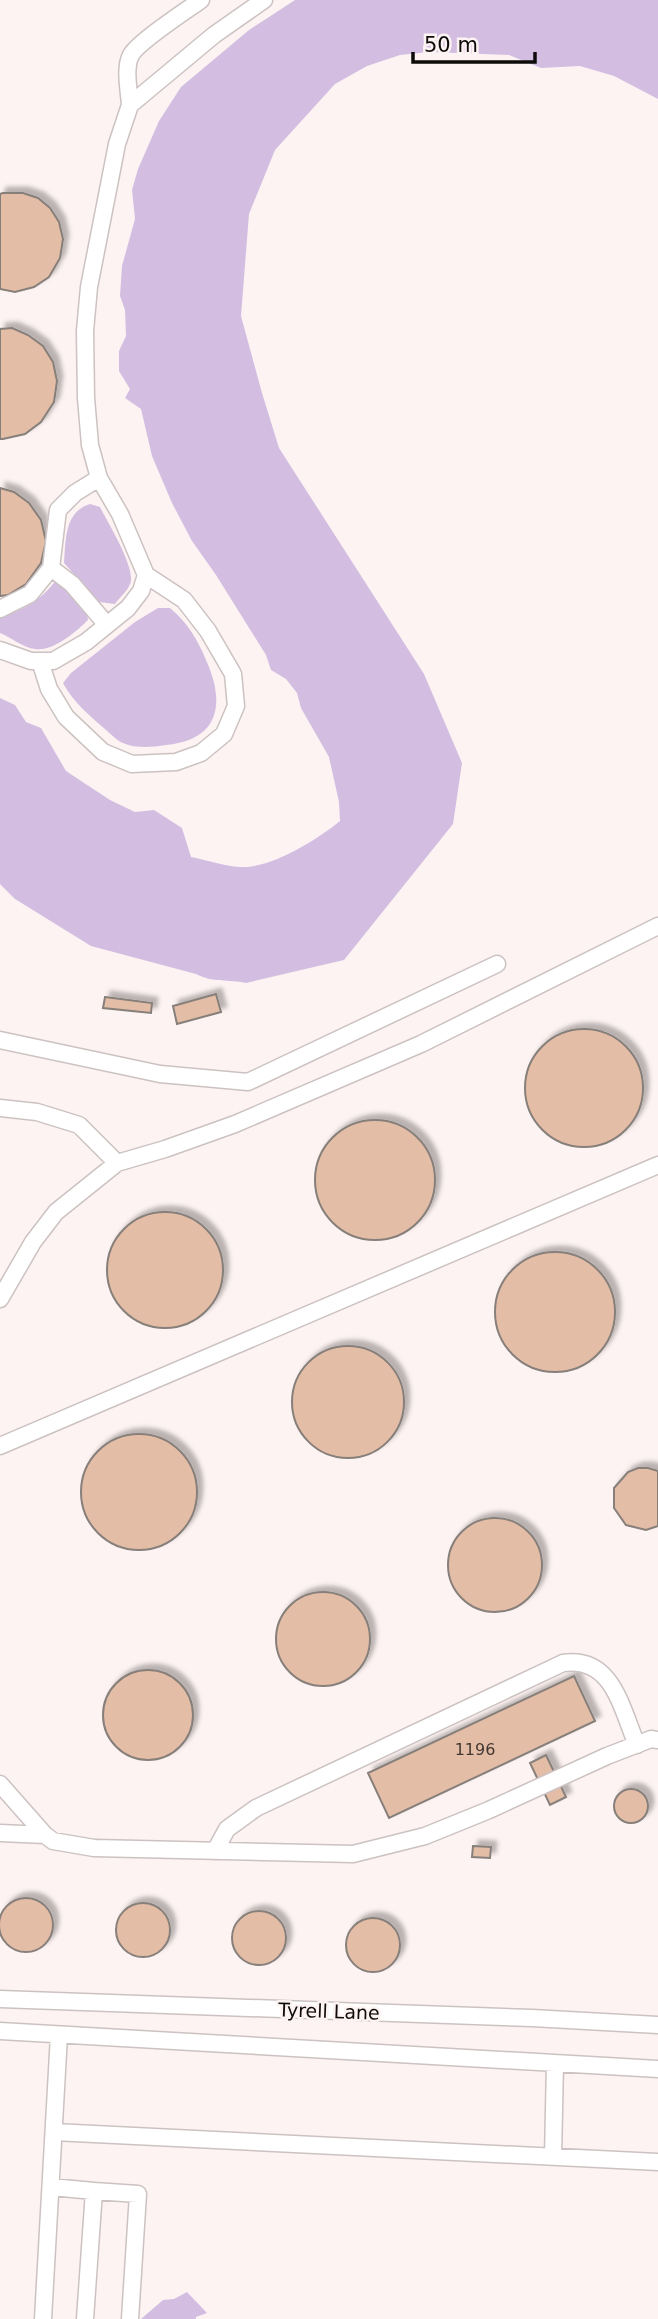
<svg xmlns="http://www.w3.org/2000/svg" width="658" height="2319" viewBox="0 0 658 2319" font-family="'DejaVu Sans',sans-serif">
	<defs>
		<filter id="shadow"><feDropShadow dx="5.5" dy="-5.5" stdDeviation="2" flood-color="#0004"/></filter>
	</defs>
	<rect width="100%" height="100%" fill="#fdf3f2"/>
	<path fill="#d3bee2" d="M 295,0 L 658,0 L 658,99 L 614,76 L 580,66 L 541,68 L 509,55 L 429,52 L 400,55 L 367,66 L 335,84 L 275,150 L 249,214 L 241,316 L 262,393 L 279,448 L 424,674 L 462,763 L 453,824 L 344,960 L 246,983 C 228,979 213,983 196,974 L 91,946 L 15,899 L 0,884 L 0,698 L 15,705 L 26,722 L 41,728 L 66,771 L 110,800 L 135,812 L 154,810 L 182,828 L 191,857 C 207,860 224,866 240,867 C 271,869 318,839 340,821 L 339,802 L 329,757 L 301,708 L 297,693 L 286,679 L 271,670 L 266,655 L 216,575 L 192,541 L 172,503 L 152,456 L 141,409 L 125,398 L 130,389 L 119,371 L 119,351 L 126,336 L 125,310 L 120,296 L 122,266 L 135,219 L 132,190 L 138,169 L 159,121 L 181,87 L 249,30 Z
		M 90,504 L 100,507 C 108,523 133,563 131,581 C 129,590 120,597 115,604 L 99,602 L 64,563 C 66,540 64,512 90,504 Z
		M 57,579 L 86,608 L 88,620 C 77,631 53,652 35,649 C 24,648 10,637 0,633 L 0,616 C 25,610 41,600 57,579 Z
		M 158,608 L 170,608 C 187,622 198,640 206,660 C 226,704 219,740 166,745 C 152,747 137,749 123,743 C 117,741 111,734 106,730 C 89,715 74,703 63,683 L 71,673 L 135,622 Z
		M 187,2292 L 207,2313 L 196,2317 L 196,2319 L 141,2319 L 163,2300 L 174,2299 Z"/>
	<path fill="#e4bda7" stroke="#867f7a" stroke-width="2" filter="url(#shadow)" d="M 3,193 L 23,193 L 38,198 L 50,208 L 59,222 L 63,239 L 60,258 L 49,277 L 34,287 L 15,292 L 0,289 L 0,194 Z
		M 12,328 L 28,335 L 43,346 L 53,362 L 57,381 L 54,402 L 41,422 L 25,434 L 3,439 L 0,439 L 0,329 Z
		M 0,488 L 14,492 L 29,503 L 41,520 L 46,541 L 41,563 L 26,584 L 8,595 L 0,596 Z
		M 216,994 L 221,1012 L 177,1024 L 173,1006 Z
		M 105,997 L 152,1003 L 151,1013 L 103,1008 Z
		M525 1088a59 59 0 1 1 118 0a59 59 0 1 1-118 0Z
		M315 1180a60 60 0 1 1 120 0a60 60 0 1 1-120 0Z
		M107 1270a58 58 0 1 1 116 0a58 58 0 1 1-116 0Z
		M495 1312a60 60 0 1 1 120 0a60 60 0 1 1-120 0Z
		M292 1402a56 56 0 1 1 112 0a56 56 0 1 1-112 0Z
		M81 1492a58 58 0 1 1 116 0a58 58 0 1 1-116 0Z
		M 638,1468 L 648,1468 L 658,1471 L 658,1526 L 646,1530 L 626,1525 L 614,1508 L 614,1488 L 628,1472 Z
		M448 1565a47 47 0 1 1 94 0a47 47 0 1 1-94 0Z
		M276 1639a47 47 0 1 1 94 0a47 47 0 1 1-94 0Z
		M103 1715a45 45 0 1 1 90 0a45 45 0 1 1-90 0Z
		M 574,1676 L 595,1721 L 389,1818 L 368,1773 Z
		M 546,1755 L 566,1797 L 550,1805 L 530,1763 Z
		M614 1806a17 17 0 1 1 34 0a17 17 0 1 1-34 0Z
		M 473,1846 L 491,1847 L 490,1858 L 472,1857 Z
		M-1 1925a27 27 0 1 1 54 0a27 27 0 1 1-54 0Z
		M116 1930a27 27 0 1 1 54 0a27 27 0 1 1-54 0Z
		M232 1938a27 27 0 1 1 54 0a27 27 0 1 1-54 0Z
		M346 1945a27 27 0 1 1 54 0a27 27 0 1 1-54 0Z"/>
	<g fill="none" stroke-linecap="round" stroke-linejoin="round">
		<g stroke="#ccc2c2" stroke-width="19">
			<path id="minor" d="M 130,105 C 129,90 124,68 131,55 C 138,42 187,10 201,0
				M 51,568 L 72,584 L 107,625
				M 0,609 L 30,594 L 51,568 L 58,510 L 75,493 L 99,478
				M 0,650 L 31,661 L 53,661 L 86,642 L 128,608 L 141,591 L 146,575 L 120,514 L 99,478 L 90,445 L 86,398 L 85,331 L 89,287 L 117,144 L 130,105 L 214,35 L 264,0
				M 40,661 L 49,689 L 66,717 L 103,752 L 132,764 L 176,762 L 201,753 L 224,734 L 236,706 L 233,674 L 208,631 L 184,600 L 146,575
				M 0,1040 L 160,1074 L 248,1082 L 497,964
				M 0,1108 L 37,1112 L 79,1125 L 117,1163
				M 0,1299 L 33,1242 L 56,1212 L 117,1163 L 165,1149 L 235,1124 L 421,1044 L 658,926
				M 0,1446 L 658,1165
				M 0,1784 L 45,1835 L 53,1841 L 94,1848 L 353,1854 L 425,1836 L 489,1810 L 607,1756 L 651,1739 L 658,1740
				M 0,1833 L 45,1835
				M 215,1851 L 227,1829 L 256,1808 L 563,1663 C 613,1656 621,1708 637,1745
				M 0,1999 L 532,2018 L 658,2025
				M 0,2031 L 658,2069
				M 54,2132 L 658,2162
				M 553,2157 L 555,2063
				M 51,2187 L 94,2191
				M 43,2319 L 59,2035
				M 85,2319 L 94,2191 L 138,2194 L 130,2319"/>
		</g>
		<use href="#minor" stroke="#fff" stroke-width="16"/>
	</g>
	<g text-anchor="middle" stroke-width="5" stroke-linejoin="round" paint-order="stroke">
		<g font-size="16" fill="#443832">
			<text x="475" y="1755">1196</text>
		</g>
		<g font-size="19" fill="#0e0b0b" stroke="#fdf3f2">
			<text transform="translate(329 2011) rotate(2)" y="7">Tyrell Lane</text>
		</g>
	</g>
	<path d="M413 52v10h122v-10" fill="none" stroke="#0e0b0b" stroke-width="3.5"/>
	<text x="424" y="52" font-size="21" fill="#0e0b0b" stroke="#fdf3f2" stroke-width="5" paint-order="stroke">50 m</text>
</svg>
